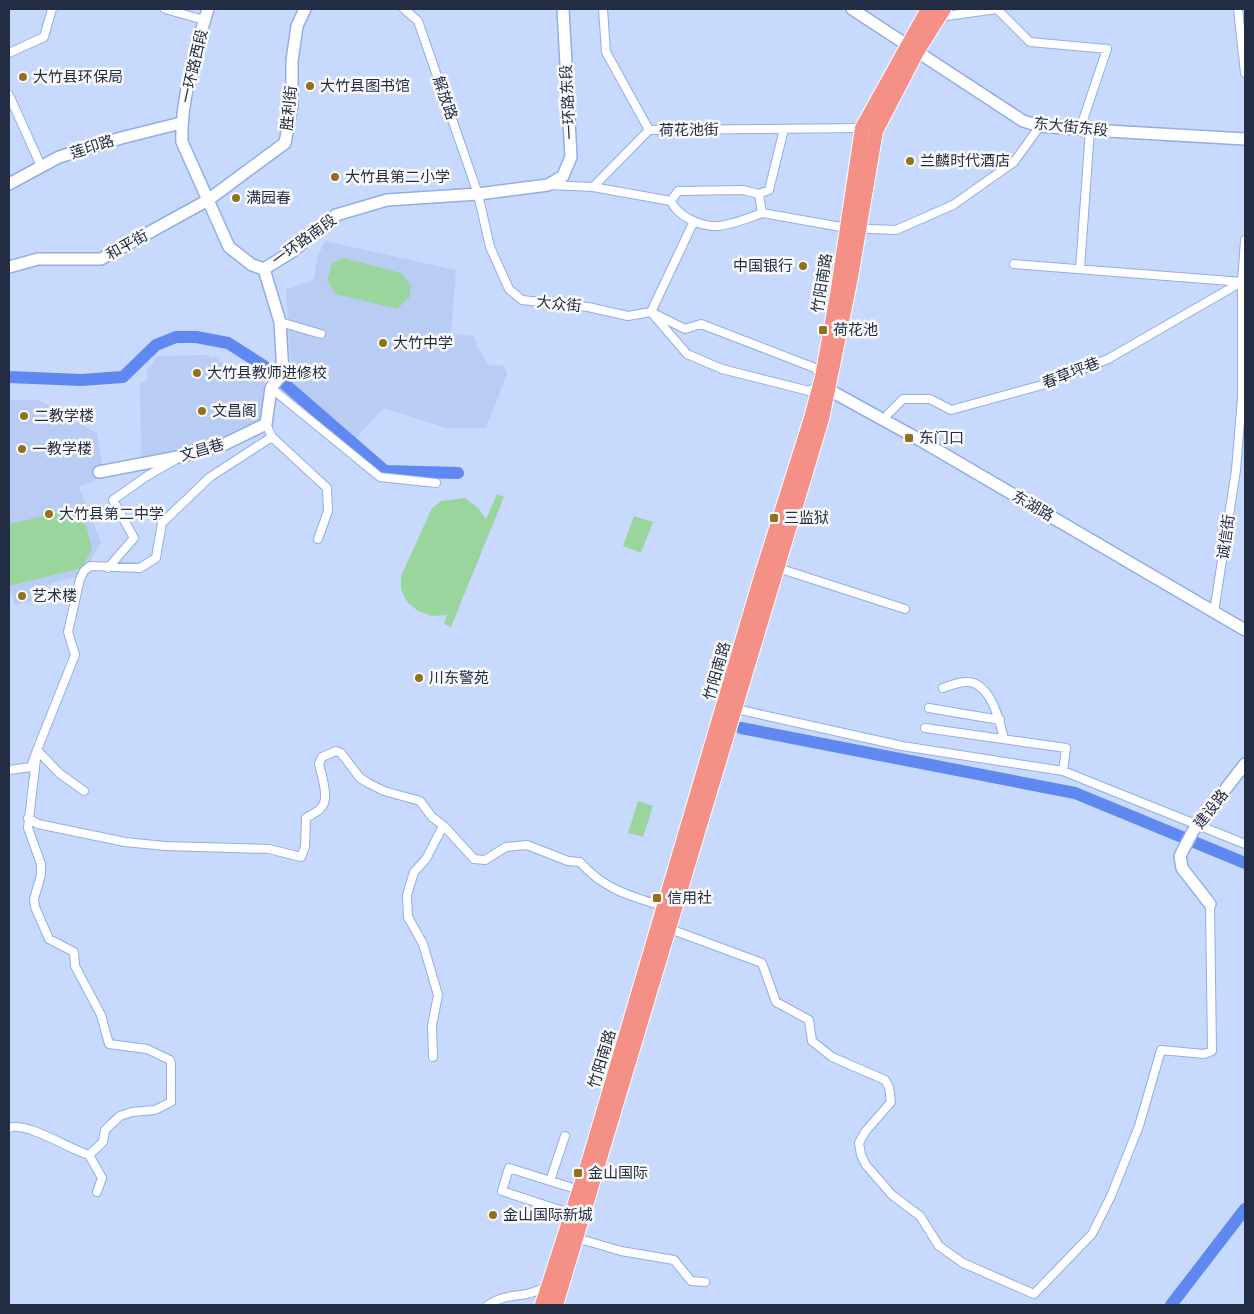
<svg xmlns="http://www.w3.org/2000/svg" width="1254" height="1314" viewBox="0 0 1254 1314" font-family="Signika,'Noto Sans SC',sans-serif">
	<rect width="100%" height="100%" fill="#c8d9fe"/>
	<path fill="#b9ccf4" d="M 325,241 L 456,270 L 451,334 L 474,336 L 479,350 L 489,365 L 504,366 L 507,374 L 486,428 L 446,428 L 384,408 L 354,440 L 292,385 L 286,290 L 314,279 L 317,258 Z
		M 204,355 L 208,355 L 211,359 L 215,357 L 224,364 L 228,364 L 267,384 L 261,422 L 220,443 L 141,457 L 140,384 L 147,379 L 147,368 L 150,367 L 157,356 Z
		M 9,400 L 39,400 L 97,433 L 104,476 L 79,487 L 101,542 L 83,575 L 29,589 L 32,601 L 15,605 L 12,594 L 9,594 Z"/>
	<path fill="#9ad59d" d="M 344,258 L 401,273 L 411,285 L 409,298 L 397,309 L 336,294 L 327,281 L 332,263 Z
		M 497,494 L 504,497 L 451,627 L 444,624 L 447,615 L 432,616 L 418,611 L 407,602 L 401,589 L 401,576 L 432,508 L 441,501 L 465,498 L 478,508 L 486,519 Z
		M 71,510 L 86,526 L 92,549 L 82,568 L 9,586 L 9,524 Z
		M 634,516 L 653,522 L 641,553 L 623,546 Z
		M 638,801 L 653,806 L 643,837 L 628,833 Z"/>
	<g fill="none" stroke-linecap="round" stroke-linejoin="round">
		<path stroke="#5f89f0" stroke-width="12" d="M 9,377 L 81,380 L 123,377 L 156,345 L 176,337 L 196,337 L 228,343 L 264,366 L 385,471 L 458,473
			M 741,728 L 1075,793 L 1245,863
			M 1171,1305 L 1245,1209"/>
		<g stroke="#92ade8" stroke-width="10">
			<path id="street" d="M 165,9 L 204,20
				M 404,9 L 418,21 L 478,194 L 490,247 L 509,289 L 522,300 L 588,307 L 628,316 L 651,312
				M 603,9 L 606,52 L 649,130
				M 1238,9 L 1245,73
				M 939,17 L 997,9 L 1030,42 L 1107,49 L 1080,129
				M 9,53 L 44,37 L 52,9
				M 9,95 L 41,166
				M 649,130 L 862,128
				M 549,185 L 593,187 L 671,201
				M 593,187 L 649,130
				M 759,194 L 769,190 L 784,129
				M 671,201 L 678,191 L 743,190 L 759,194 L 762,213 L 847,228 L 896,230 L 953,205 L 1014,162 L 1040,126
				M 671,201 C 677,216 701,227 717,226 C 732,225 748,218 762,213
				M 1014,264 L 1243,282
				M 1080,269 L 1090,130
				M 651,312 L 687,354 L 722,369 L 809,391 L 820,385
				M 651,312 L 694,221
				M 655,314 L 685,329 L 701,324 L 815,368 L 822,377
				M 280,322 L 321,334
				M 271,388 L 380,477 L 436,483
				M 888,414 L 903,399 L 930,399 L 951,410 L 1042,385 L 1108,359 L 1245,280
				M 266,424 L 272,437 L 327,488 L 328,511 L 318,539
				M 108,568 L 134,538 L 113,500 L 147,476 L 175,460
				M 778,568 L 905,609
				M 1214,612 L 1236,470 L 1242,397 L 1242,282 L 1245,240
				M 943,688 C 951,685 960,681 969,682 C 991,684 1000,722 1004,739
				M 929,708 L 1000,720
				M 736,709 L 902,746 L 1063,771 L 1245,844
				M 925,728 L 1066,748 L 1063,771
				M 9,770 L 31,767 L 37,750 L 59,773 L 84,791
				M 28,818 L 38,824 L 125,842 L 165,846 L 269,849 L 301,857 L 305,847 L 306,818 C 310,815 316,813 320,809 C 331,800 321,775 319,763 L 322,757 L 336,751 L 341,753 L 360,778 L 368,783 L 384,791 L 420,801 L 432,817 L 445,827 L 474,859 L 485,860 L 506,847 L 527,845 L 568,861 L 580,862 C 604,890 633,897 666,907
				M 670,929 L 762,963 L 776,1002 L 809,1020 L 812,1041 L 832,1057 L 885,1080 L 889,1087 L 891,1102 L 865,1132 L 859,1143 L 861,1155 L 866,1165 L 892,1195 L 920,1216 L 939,1246 L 963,1263 L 1034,1294 L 1092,1234 L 1111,1196 L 1139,1126 L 1161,1050 L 1204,1054 L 1212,1051 L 1210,904
				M 433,1057 L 432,1026 L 438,995 L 423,944 L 408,917 L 407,895 L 414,872 L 426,859 L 443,826
				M 9,1128 C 26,1121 69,1149 89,1155
				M 550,1181 L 565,1136
				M 97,1192 L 102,1178 L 89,1155 L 103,1142 L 105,1130 L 120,1116 L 132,1112 L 155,1110 L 171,1102 L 171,1063 L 170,1060 L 147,1049 L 109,1044 L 101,1015 L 75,966 L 74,952 L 49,939 L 35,907 L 34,899 L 41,875 L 41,864 L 28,828 L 37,750 L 75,655 L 68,632 L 80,579 L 84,571 L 90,566 L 140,568 L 156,558 L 162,523 L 210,477 L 272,437
				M 572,1214 L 502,1191 L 509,1168 L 579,1190
				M 573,1239 L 587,1241 L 621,1251 L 674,1260 L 691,1281 L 705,1282
				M 488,1305 C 508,1291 524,1300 547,1286"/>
		</g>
		<g stroke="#92ade8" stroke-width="14">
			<path id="secondary" d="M 208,9 C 196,47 180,103 182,142 L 229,247 L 252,265 L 264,269 L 293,251 L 336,215 L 387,200 L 478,194 L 548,185 L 563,176 L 571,157 L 563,9
				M 852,9 L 1023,121 L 1040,126 L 1090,130 L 1245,139
				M 9,184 L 59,157 L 121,138 L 181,123
				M 9,267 L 38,259 L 101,259 L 208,200 L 285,143 L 292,105 L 292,61 L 297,26 L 305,9
				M 822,386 L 920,440 L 1245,630
				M 99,472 L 183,456 L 225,444 L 266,424 L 271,388 L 283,373 L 280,322 L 264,269
				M 1210,904 L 1182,868 L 1180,856 L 1193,831 L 1245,764"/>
		</g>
		<g stroke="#fff" stroke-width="16">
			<path id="highway" d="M 542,1305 L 589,1160 L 763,570 L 811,418 L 822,377 L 837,295 L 862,128 L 928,9
				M 556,1305 L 822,419 L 851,277 L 876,131 L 917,52 L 944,9"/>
		</g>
		<use href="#street" stroke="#fff" stroke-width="8"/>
		<use href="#secondary" stroke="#fff" stroke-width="11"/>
		<use href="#highway" stroke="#f59087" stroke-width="14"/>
	</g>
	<g fill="#937118" stroke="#fafafa" stroke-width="2">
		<circle cx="23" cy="77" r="5"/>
		<circle cx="310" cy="86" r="5"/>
		<circle cx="910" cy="161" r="5"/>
		<circle cx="335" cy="177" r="5"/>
		<circle cx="236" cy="198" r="5"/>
		<circle cx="803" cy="266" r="5"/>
		<rect x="818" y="325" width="10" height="10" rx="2.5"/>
		<circle cx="383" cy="343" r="5"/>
		<circle cx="197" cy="373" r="5"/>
		<circle cx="202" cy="411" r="5"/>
		<circle cx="24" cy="416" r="5"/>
		<rect x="904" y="433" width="10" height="10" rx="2.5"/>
		<circle cx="22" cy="449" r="5"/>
		<circle cx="49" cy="514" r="5"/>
		<rect x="769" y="513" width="10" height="10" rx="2.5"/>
		<circle cx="22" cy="596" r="5"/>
		<circle cx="419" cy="678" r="5"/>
		<rect x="652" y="893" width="10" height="10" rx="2.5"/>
		<rect x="573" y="1168" width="10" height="10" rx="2.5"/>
		<circle cx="493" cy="1215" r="5"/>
	</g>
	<g text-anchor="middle" stroke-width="5" stroke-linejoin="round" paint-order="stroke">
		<g font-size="15" fill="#222c43" stroke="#fafafa">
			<text transform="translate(194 66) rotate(-77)" y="5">一环路西段</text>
			<text transform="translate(445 98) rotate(71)" y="5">解放路</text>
			<text transform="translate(568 102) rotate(-93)" y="5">一环路东段</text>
			<text transform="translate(289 108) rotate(-84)" y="5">胜利街</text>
			<text transform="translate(1071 127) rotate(6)" y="5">东大街东段</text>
			<text transform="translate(689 130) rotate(-1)" y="5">荷花池街</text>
			<text transform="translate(92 147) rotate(-18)" y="5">莲印路</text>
			<text transform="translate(304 240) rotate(-36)" y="5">一环路南段</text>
			<text transform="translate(127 245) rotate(-29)" y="5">和平街</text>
			<text transform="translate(822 283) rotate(-81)" y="5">竹阳南路</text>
			<text transform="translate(559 304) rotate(6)" y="5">大众街</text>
			<text transform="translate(1071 373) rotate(-21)" y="5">春草坪巷</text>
			<text transform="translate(202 450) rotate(-16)" y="5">文昌巷</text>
			<text transform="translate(1033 506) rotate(30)" y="5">东湖路</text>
			<text transform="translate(1226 537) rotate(-82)" y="5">诚信街</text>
			<text transform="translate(717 671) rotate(-74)" y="5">竹阳南路</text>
			<text transform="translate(1211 809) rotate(-52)" y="5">建设路</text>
			<text transform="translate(602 1059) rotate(-73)" y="5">竹阳南路</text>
		</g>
		<g font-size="15" fill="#222c43" stroke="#fafafa" text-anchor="start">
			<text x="33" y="82">大竹县环保局</text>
			<text x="320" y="91">大竹县图书馆</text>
			<text x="920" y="166">兰麟时代酒店</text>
			<text x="345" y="182">大竹县第二小学</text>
			<text x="246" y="203">满园春</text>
			<text x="793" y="271" text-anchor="end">中国银行</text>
			<text x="833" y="335">荷花池</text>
			<text x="393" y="348">大竹中学</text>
			<text x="207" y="378">大竹县教师进修校</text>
			<text x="212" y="416">文昌阁</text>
			<text x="34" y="421">二教学楼</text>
			<text x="919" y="443">东门口</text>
			<text x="32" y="454">一教学楼</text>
			<text x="59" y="519">大竹县第二中学</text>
			<text x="784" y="523">三监狱</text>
			<text x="32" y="601">艺术楼</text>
			<text x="429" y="683">川东警苑</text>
			<text x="667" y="903">信用社</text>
			<text x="588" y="1178">金山国际</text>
			<text x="503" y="1220">金山国际新城</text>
		</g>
	</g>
	<rect width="1254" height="1314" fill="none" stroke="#222c43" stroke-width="20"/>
</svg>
